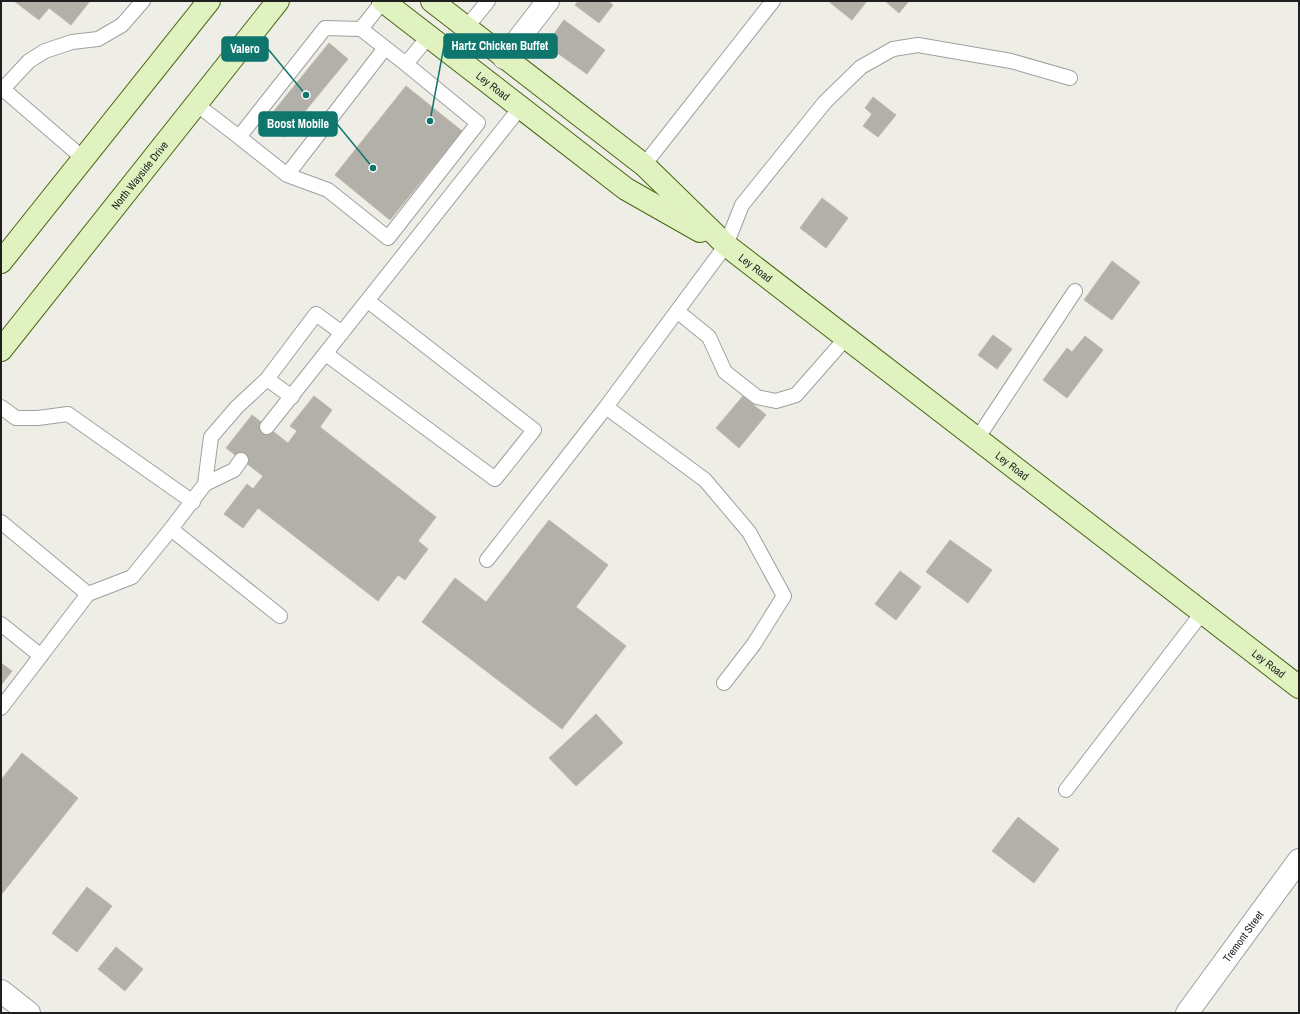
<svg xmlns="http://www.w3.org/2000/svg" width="1300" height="1014" viewBox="0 0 1300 1014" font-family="'Archivo Narrow',sans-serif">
	<rect width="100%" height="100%" fill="#eeeee6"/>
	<path fill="#b3b0a9" stroke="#beb9aa" d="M 14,1 L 90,1 L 71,25 L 49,8 L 39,20 Z
		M 578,1 L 608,1 L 613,5 L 599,23 L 575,5 Z
		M 828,1 L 867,1 L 852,20 Z
		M 885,1 L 909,1 L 899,13 Z
		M 564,20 L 605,50 L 587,74 L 546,45 Z
		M 329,43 L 348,59 L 284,137 L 265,122 Z
		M 406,86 L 462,131 L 390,220 L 335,175 Z
		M 873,97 L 896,115 L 878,137 L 863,126 L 872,114 L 865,108 Z
		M 822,198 L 848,218 L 826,248 L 800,228 Z
		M 1112,261 L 1140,282 L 1112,320 L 1084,300 Z
		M 993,335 L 1012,349 L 997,369 L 978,355 Z
		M 1085,336 L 1103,350 L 1067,398 L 1043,380 L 1067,348 L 1072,352 Z
		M 314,396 L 332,410 L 320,427 L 436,517 L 418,541 L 428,549 L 405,580 L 398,575 L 378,601 L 258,508 L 243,528 L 224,514 L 247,484 L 253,489 L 263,476 L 226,448 L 252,415 L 288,443 L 297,431 L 290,426 Z
		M 743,396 L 766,415 L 739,448 L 716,428 Z
		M 549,520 L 608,565 L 576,607 L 626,646 L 562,729 L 422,622 L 455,578 L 486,602 Z
		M 950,540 L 992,570 L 968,603 L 926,572 Z
		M 900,571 L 921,587 L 896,620 L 875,604 Z
		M 1,663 L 12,671 L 1,685 Z
		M 596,714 L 623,743 L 576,786 L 549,758 Z
		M 22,753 L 78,798 L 1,895 L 1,780 Z
		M 1018,817 L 1059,849 L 1034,883 L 992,851 Z
		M 87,887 L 112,906 L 77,952 L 52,933 Z
		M 116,947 L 143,969 L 125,991 L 98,969 Z"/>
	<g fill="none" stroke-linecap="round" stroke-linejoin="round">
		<g stroke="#a0a0a0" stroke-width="16">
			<path id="service" d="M 466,28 L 488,1
				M 361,29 L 406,64 L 428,37
				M 196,104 L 239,137 L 325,28 L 361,29 L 383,1
				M 239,137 L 287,175 L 385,48
				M 84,159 L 3,89 L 29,61 L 45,51 L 72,42 L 98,39 L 122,25 L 143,1
				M 644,165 L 773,1
				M 287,175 L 328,190 L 388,238 L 478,123 L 406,64
				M 677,311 L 709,337 L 725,372 L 757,397 L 776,401 L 796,395 L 846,338
				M 326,354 L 495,479 L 534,430 L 368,301
				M 267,379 L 292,397
				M 1,407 L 16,418 L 38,418 L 68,414 L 193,502
				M 606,407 L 705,480 L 749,532 L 784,596 L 754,644 L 724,683
				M 267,427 L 520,108
				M 977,439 L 1075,291
				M 205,484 L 234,470 L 241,460
				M 1,522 L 88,594 L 1,708
				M 171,529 L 280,616
				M 487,560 L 606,407 L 726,245 L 742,205 L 825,102 L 861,67 L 893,49 L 918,45 L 1011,61 L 1070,78
				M 88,594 L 132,577 L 171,529 L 205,484 L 211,437 L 237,407 L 267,379 L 316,314 L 342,333
				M 1,624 L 41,656
				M 1066,790 L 1202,613"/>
		</g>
		<g stroke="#a0a0a0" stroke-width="24">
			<g id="minor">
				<path d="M 504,58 L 548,1"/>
				<path d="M 1,991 L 29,1013"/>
				<path id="s1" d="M 1187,1013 L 1299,860"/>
			</g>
		</g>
		<g stroke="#476912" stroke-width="24">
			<g id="secondary">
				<path id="s2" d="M 383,1 L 626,189 L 700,231"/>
				<path id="s3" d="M 432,1 L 644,165 L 726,245 L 1299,687"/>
				<path d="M 1,262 L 209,1"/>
				<path id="s4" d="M 1,350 L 278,1"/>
			</g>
		</g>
		<use href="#service" stroke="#fff" stroke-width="14"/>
		<use href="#minor" stroke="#fff" stroke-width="22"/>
		<use href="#secondary" stroke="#e1f2c1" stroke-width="22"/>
	</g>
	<g text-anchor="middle" stroke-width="3" stroke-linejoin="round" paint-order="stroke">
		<g font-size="11" fill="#1f1f1f" stroke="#fff">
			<text dy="4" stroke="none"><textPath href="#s2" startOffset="139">Ley Road</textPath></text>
			<text dy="4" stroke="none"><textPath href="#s4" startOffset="223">North Wayside Drive</textPath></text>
			<text dy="4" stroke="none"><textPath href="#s3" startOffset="420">Ley Road</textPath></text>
			<text dy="4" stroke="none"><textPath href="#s3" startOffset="744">Ley Road</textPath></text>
			<text dy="4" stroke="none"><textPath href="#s3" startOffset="1068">Ley Road</textPath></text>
			<text dy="4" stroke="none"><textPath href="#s1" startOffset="95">Tremont Street</textPath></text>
		</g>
	</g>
	<path fill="none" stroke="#0f766e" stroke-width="1.5" d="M430 121L444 46M306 95L268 49M373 168L337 124"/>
	<g fill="#0f766e" stroke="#fff" stroke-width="1.5">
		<circle cx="430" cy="121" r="4"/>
		<circle cx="306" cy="95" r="4"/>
		<circle cx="373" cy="168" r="4"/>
	</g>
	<g fill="#0f766e" stroke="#0f766e" stroke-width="1.5">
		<rect x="444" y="34" width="113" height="24" rx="4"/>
		<rect x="222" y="37" width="46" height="24" rx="4"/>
		<rect x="259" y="112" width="78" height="24" rx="4"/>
	</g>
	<g font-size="12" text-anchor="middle" font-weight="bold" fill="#fff">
		<text x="500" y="50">Hartz Chicken Buffet</text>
		<text x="245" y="53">Valero</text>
		<text x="298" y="128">Boost Mobile</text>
	</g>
	<rect width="1300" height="1014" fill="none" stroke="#1f1f1f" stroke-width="4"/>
</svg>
